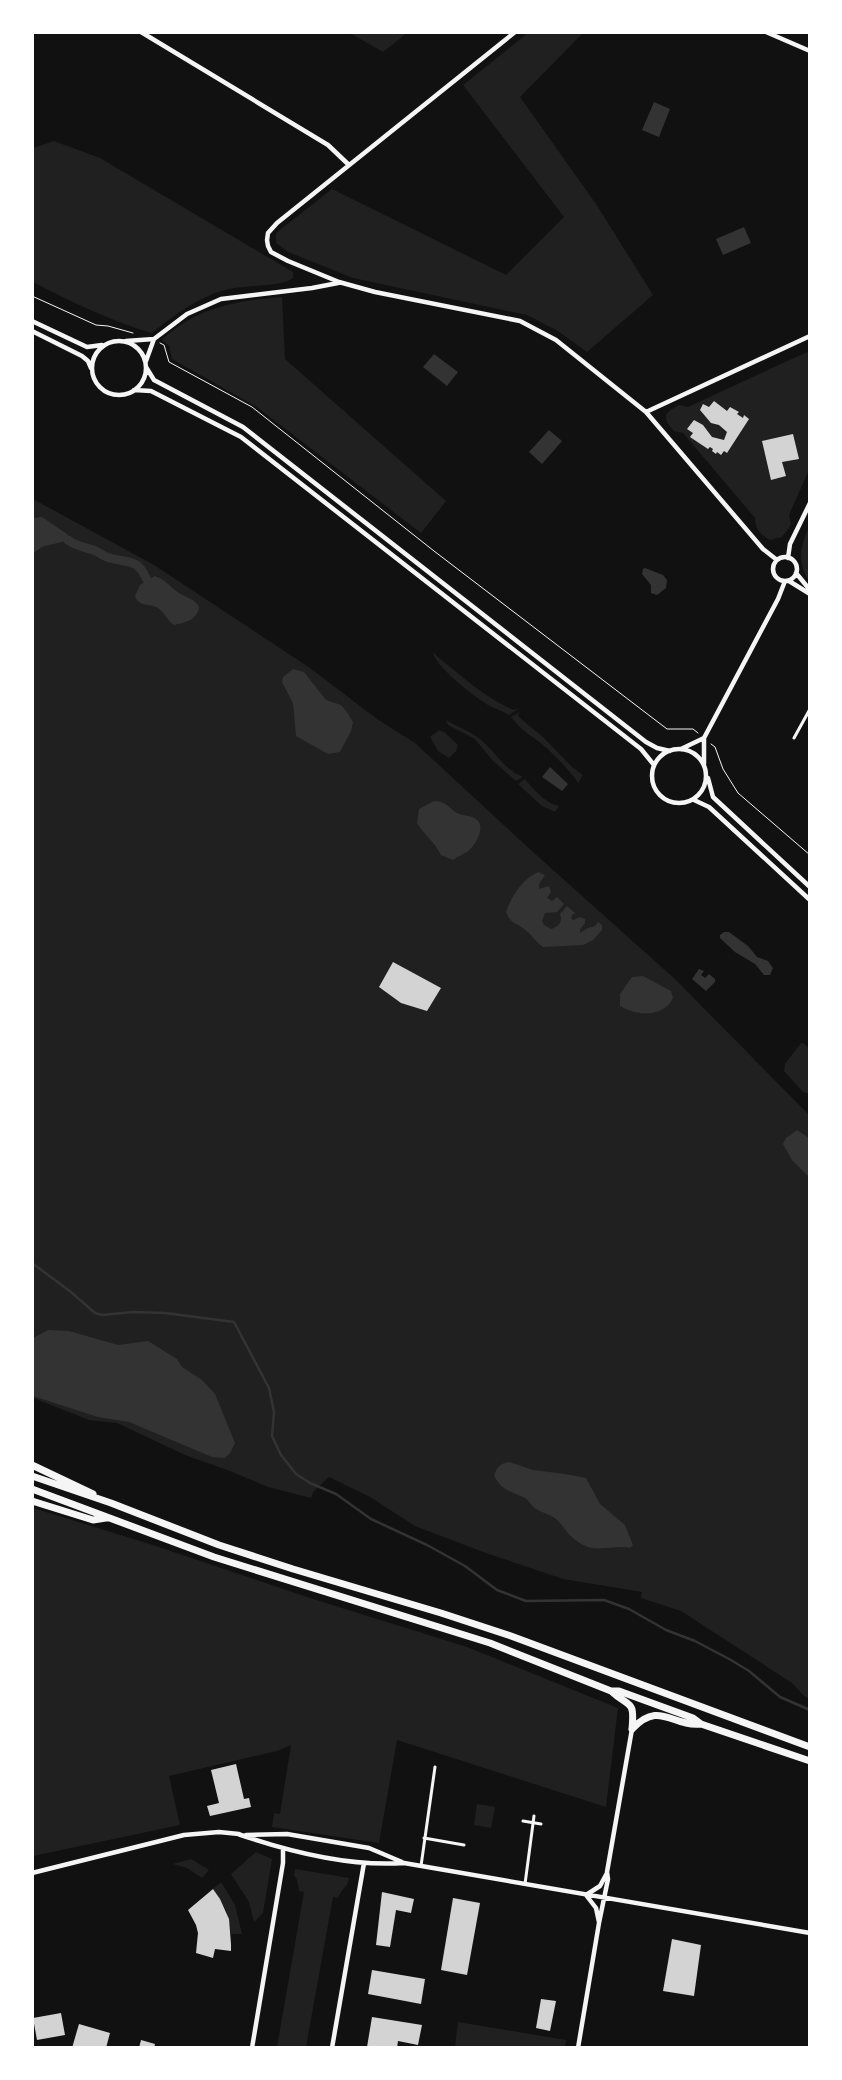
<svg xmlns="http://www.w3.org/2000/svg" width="842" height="2080" viewBox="0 0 842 2080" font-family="'Work Sans',sans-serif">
	<rect width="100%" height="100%" fill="#111"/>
	<path fill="#202020" d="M 350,33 L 407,32 L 407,33 L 383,52 Z
		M 528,33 L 583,33 L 520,97 L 596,204 L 653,295 L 587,352 L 558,331 L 527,315 L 353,278 L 288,252 L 276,243 L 276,233 L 332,189 L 506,275 L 564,217 L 463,85 Z
		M 54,141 L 100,158 L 293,272 L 293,278 C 281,287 245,285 229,289 C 199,296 176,314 152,333 C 110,321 72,302 33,282 L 33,148 Z
		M 282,297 L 285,359 L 446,501 L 421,533 L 257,407 L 172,359 L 169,346 L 162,340 C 195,308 238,300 282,297 Z
		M 807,352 L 809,355 L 809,470 L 789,515 L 791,524 L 789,528 L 782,537 L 770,540 C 760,535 755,528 755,518 L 683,433 L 674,431 C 662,418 663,413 679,405 L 688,407 Z
		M 33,499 L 154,565 L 310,668 L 377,719 L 415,743 L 533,852 L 676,980 L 809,1115 L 809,1699 L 804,1696 L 792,1683 L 681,1611 L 641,1598 L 642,1592 L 563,1579 L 483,1552 L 415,1526 L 370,1497 L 329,1477 L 313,1492 L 311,1498 L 268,1487 L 230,1471 L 185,1455 L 117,1423 L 89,1420 L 33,1398 Z
		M 809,527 L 810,581 L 809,581 C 797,562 800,547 809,527 Z
		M 433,652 C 441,661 451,667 460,675 C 477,689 493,701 514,710 L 520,708 L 509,715 C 501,710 492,708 485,703 C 472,695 435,666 433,652 Z
		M 520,712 L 518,715 L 520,718 L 543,737 L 572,767 L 583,775 L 578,783 C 571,771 546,746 534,738 C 525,732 518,726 511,717 Z
		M 446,720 C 457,727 471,731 481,740 C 496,752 504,770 523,777 L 516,781 L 492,760 L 475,739 L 448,725 Z
		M 439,730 L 444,732 L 458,745 L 456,751 L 449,758 L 438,751 L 430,737 Z
		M 525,779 C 534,790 545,803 559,806 L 555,812 L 542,806 L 518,784 Z
		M 801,1043 L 803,1043 L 809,1048 L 809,1094 L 803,1092 L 784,1071 L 785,1064 Z
		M 33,1508 L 156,1546 L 310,1598 L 467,1647 L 618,1708 L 606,1807 L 397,1740 L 379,1843 L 272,1827 L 274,1813 L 280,1814 L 291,1745 L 277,1751 L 169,1776 L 180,1825 L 33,1856 Z
		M 477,1804 L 495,1807 L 491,1828 L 474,1825 Z
		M 256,1852 L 272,1859 L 263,1913 L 254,1922 L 249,1902 L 231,1874 Z
		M 191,1859 L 209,1870 L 202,1878 L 187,1868 L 173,1864 Z
		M 295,1869 L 349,1878 C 348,1887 341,1889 338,1898 L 333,1897 L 306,2047 L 277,2047 L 304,1892 L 299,1891 L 297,1880 L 294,1875 Z
		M 221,1882 L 235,1905 L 242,1934 L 231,1934 L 226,1910 L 213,1889 Z
		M 458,2022 L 566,2040 L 565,2047 L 455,2047 Z"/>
	<path fill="#333" d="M 654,102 L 670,109 L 659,137 L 642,130 Z
		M 744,227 L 751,243 L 723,255 L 716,239 Z
		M 434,354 L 458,372 L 447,386 L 423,367 Z
		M 549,430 L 562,441 L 542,464 L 529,452 Z
		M 42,517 L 67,534 L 70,539 C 55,546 45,542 33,554 L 33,518 Z
		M 645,568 L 663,575 L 667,580 L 666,588 L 657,595 L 651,593 L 651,585 L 642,574 L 643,569 Z
		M 155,576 C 166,580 170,587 179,593 C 187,598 195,599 199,607 C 197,621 185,622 174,625 C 166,620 164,610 156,607 C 147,603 139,607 135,596 L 140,585 Z
		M 293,669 L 304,672 L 326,700 L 341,705 L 347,712 L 353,722 L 351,731 L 340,752 L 328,754 L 296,736 L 293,703 L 282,682 L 283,677 Z
		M 550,767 L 568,784 L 562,791 L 542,777 Z
		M 434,801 C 448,802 447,807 457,813 C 463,816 471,815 476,819 C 487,827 475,846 467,852 C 462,855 458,856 453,860 L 441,855 C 435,842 424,835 417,823 L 419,809 Z
		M 538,872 L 545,875 L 539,884 L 539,889 L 549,886 L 551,892 L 547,898 L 552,901 L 557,897 L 564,904 L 557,912 L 545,913 L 542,921 L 544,925 L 551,929 C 559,927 563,921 560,914 L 567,906 L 575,913 L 572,915 L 571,919 L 574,920 L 579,917 L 585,919 L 585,923 L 580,929 L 580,933 L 588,928 L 595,926 L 598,922 L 602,925 L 602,930 L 593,940 L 583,945 L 543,947 C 536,942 531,934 524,929 C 515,922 511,924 506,912 C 512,895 522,880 538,872 Z
		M 724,932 L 729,932 L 748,946 L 757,957 L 768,961 L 773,968 L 770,975 L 764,975 L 755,964 L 735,952 L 720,938 L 720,935 Z
		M 699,969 L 704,971 L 701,975 L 705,978 L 709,974 L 715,979 L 715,982 L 706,991 L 692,979 Z
		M 643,976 L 671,991 L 673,998 C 663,1018 637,1016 620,1006 L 620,994 L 632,977 Z
		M 797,1130 L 809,1138 L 809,1177 L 792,1160 L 783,1144 L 786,1138 Z
		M 48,1330 L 69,1331 L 118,1345 L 148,1341 L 177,1359 L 182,1367 L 202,1380 L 215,1394 L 235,1443 L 230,1453 L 225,1458 L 212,1457 L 129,1422 L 98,1417 L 33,1396 L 33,1338 Z
		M 509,1462 L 533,1470 L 565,1474 L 586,1478 L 600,1504 L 625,1525 L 633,1545 L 630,1548 C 616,1545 602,1551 588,1547 C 570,1540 568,1531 556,1519 C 550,1514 542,1513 536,1509 C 531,1506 529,1500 525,1498 C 510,1490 503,1492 494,1476 C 497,1467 499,1464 509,1462 Z"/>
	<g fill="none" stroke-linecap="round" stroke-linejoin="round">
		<path stroke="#333" stroke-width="2.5" d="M 32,1263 L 71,1292 L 95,1313 L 102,1315 L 133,1312 L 165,1313 L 234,1322 L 269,1388 L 274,1412 L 272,1436 L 281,1455 L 296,1474 L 310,1483 L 336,1494 L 371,1519 L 427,1545 L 465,1566 L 497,1590 L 526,1601 L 604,1600 L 629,1609 L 666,1630 L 695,1641 L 731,1660 L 749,1671 L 780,1697 L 810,1710"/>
		<path stroke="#333" stroke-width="9" d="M 68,540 C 77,547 86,547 96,551 C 101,554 105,557 110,558 C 131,564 137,558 147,580"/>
	</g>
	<path fill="#d3d3d3" d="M 714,401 L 727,411 L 730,407 L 739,412 L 737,414 L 743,418 L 744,415 L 749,419 L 727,453 L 724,451 L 721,455 L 717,452 L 716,454 L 712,451 L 713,449 L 710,447 L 708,449 L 690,437 L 693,433 L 687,429 L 694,420 L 703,425 L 712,437 L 724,440 L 727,432 L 719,425 L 711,423 L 700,410 L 703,404 L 709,407 Z
		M 793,434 L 799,459 L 782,462 L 786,476 L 771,480 L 762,441 Z
		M 393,962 L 441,988 L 427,1011 L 401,1003 L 379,987 Z
		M 236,1764 L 244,1799 L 249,1798 L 251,1807 L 210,1816 L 207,1806 L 219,1803 L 211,1770 Z
		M 213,1889 L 220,1899 L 229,1919 L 231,1944 L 231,1951 L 215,1949 L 213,1958 L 196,1953 L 198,1933 L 196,1925 L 188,1910 Z
		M 382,1892 L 414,1899 L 411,1913 L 396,1910 L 390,1947 L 376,1945 Z
		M 453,1898 L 480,1903 L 467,1975 L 441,1970 Z
		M 672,1939 L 701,1945 L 694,1996 L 663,1991 Z
		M 372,1970 L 425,1979 L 421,2004 L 368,1994 Z
		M 541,1999 L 556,2001 L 550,2031 L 536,2028 Z
		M 61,2013 L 65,2035 L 37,2040 L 33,2018 Z
		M 372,2017 L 422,2025 L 418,2045 L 398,2041 L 397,2048 L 367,2047 Z
		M 79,2024 L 110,2033 L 106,2048 L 72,2048 Z
		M 141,2040 L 155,2044 L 154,2048 L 139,2048 Z"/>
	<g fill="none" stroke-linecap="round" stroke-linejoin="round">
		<path stroke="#f5f5f5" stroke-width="1" d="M 32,296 L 96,325 L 108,326 L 133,333
			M 160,343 L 164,345 L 169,362 L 252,407 L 434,551 L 667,729 L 693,729 L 698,733
			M 711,744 L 715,747 L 723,769 L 738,793 L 810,855"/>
		<path stroke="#f5f5f5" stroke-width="3" d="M 794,738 L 810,709
			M 523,1821 L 541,1824
			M 424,1838 L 464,1845
			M 421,1866 L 435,1767
			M 525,1884 L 534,1816"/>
		<path stroke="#f5f5f5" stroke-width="4.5" d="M 141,32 L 328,145 L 349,165
			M 515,32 L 277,223 L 268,233 L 267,240 L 268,246 L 271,252 L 288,261 L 339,282 L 375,292 L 520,321 L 556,340 L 646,412 L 763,549 L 777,560
			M 766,32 L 810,51
			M 32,321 L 87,347 L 102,345
			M 32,331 L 82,356 L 88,361 L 91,368
			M92 368a27 27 0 1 1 54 0a27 27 0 1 1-54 0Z
			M 126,341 L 154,339 L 187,314 L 221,299 L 312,288 L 338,283
			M 146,361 L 154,339
			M 146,367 L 154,380 L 243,427 L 646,742 L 657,748 L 670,751
			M 134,390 L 151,391 L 241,437 L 641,749 L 654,765
			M 646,412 L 810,336
			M773 569a12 12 0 1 1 24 0a12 12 0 1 1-24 0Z
			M 788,558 L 790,544 L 810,503
			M 796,573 L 810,590
			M 789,581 L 810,594
			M652 776a27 27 0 1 1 54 0a27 27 0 1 1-54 0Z
			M 681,749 L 704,738
			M 704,764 L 704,738 L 778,599 L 785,581
			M 708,778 L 713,797 L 810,887
			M 694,800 L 709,807 L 810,900
			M 238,1834 C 290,1852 348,1867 404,1863 L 810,1933
			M 246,1835 L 287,1834 L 369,1848 L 402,1862
			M 32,1873 L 184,1835 L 219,1832 L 239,1834
			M 599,1922 L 596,1908 L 586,1895 L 600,1886 L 607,1873
			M 252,2048 L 283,1863 L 283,1850
			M 332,2048 L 364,1863
			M 578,2048 L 599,1923 L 608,1879 L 607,1872 L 632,1729"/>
		<path stroke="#f5f5f5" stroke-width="7" d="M 32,1465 L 93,1494
			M 32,1476 L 111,1503 L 219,1545 L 293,1569 L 441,1613 L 511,1636 L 810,1747
			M 32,1489 L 214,1557 L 490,1643 L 611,1691 L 619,1691 L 693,1718 L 701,1724 L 810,1761
			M 32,1501 L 93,1520 L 106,1518
			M 611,1691 C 629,1708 635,1698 632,1729
			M 632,1729 C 660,1700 671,1727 701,1724"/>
	</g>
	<rect width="842" height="2080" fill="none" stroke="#ffffff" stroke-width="68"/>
</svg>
